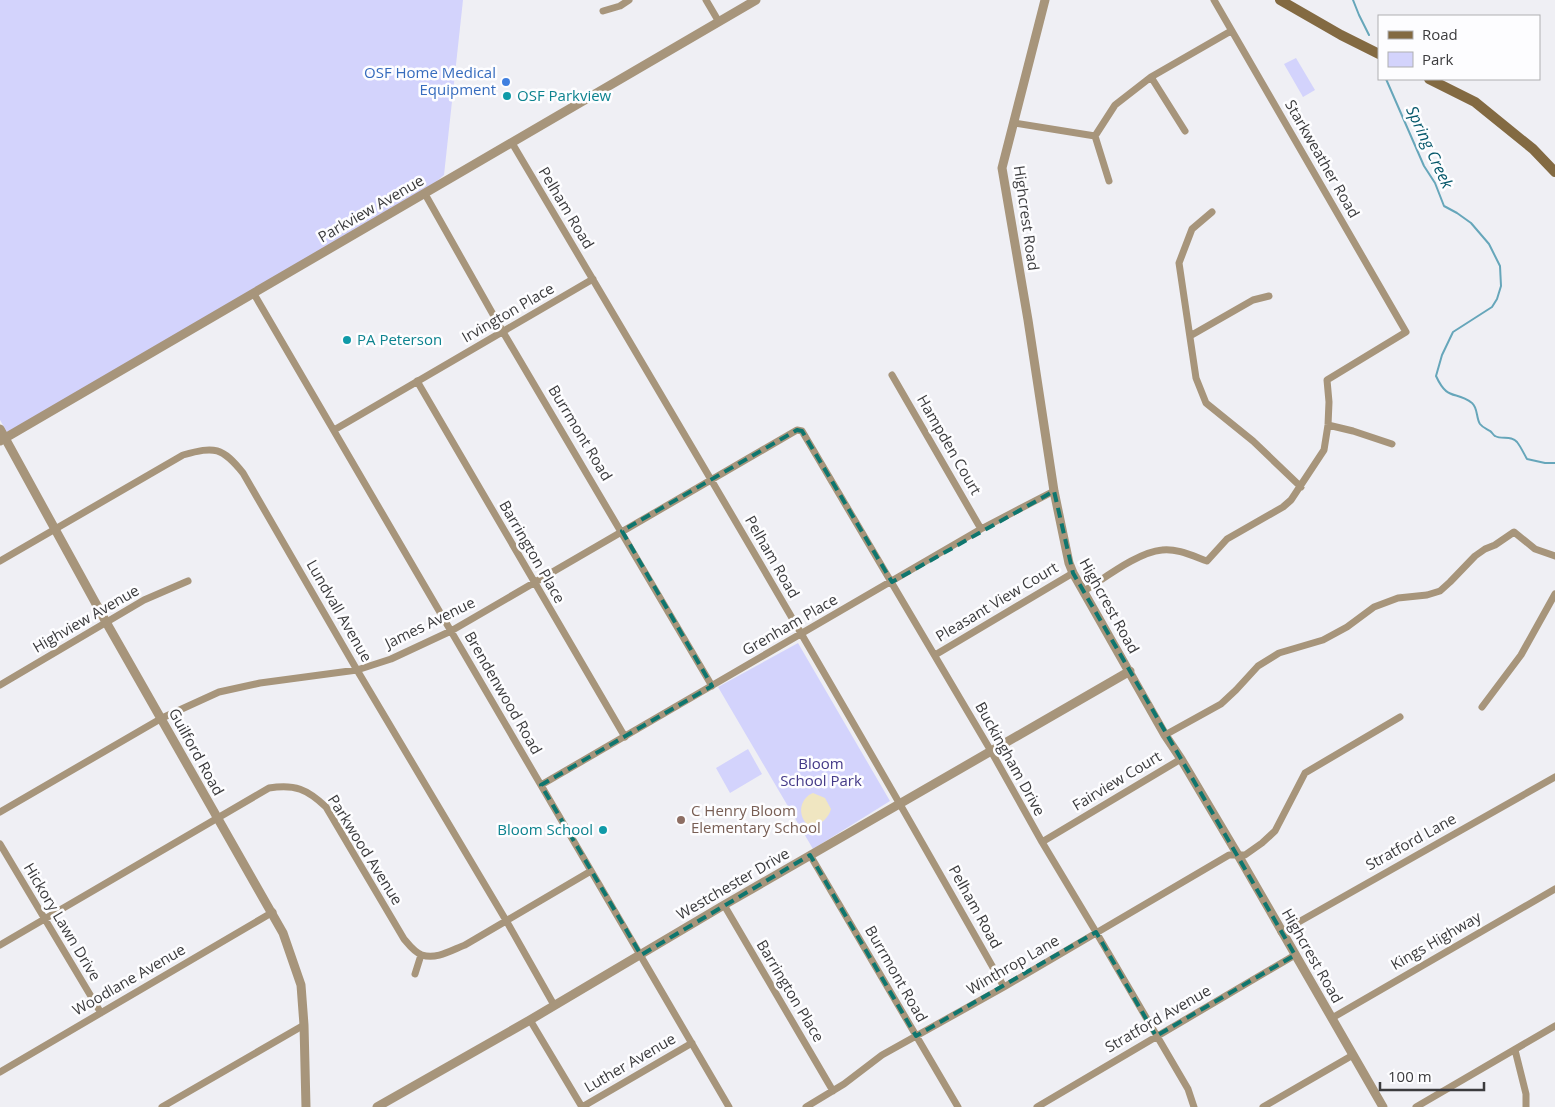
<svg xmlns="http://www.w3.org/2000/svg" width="1555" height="1107" viewBox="0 0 1555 1107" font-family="'Open Sans',sans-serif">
	<rect width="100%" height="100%" fill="#efeff4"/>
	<path fill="#d3d3fc" d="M 0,0 L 463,0 L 444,175 L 424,192 L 8,434 L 0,420 Z
		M 1296,58 L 1315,90 L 1303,97 L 1284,64 Z
		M 798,643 L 890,801 L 813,849 L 718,687 Z
		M 748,749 L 762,774 L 730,793 L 716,768 Z"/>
	<path fill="#f0e6c1" d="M 813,793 L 825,798 L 831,809 C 829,818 820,825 811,827 C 797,819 798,799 813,793 Z"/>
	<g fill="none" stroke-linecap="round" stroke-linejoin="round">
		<path stroke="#66a6ba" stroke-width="2" d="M 1353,0 L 1359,15 L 1369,35
			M 1386,79 L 1424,166 L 1435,183 L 1444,206 L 1457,213 L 1471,223 L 1489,244 L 1500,266 L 1501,286 L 1497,299 L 1492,307 L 1453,332 L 1442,355 L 1436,376 C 1448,402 1455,390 1472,403 C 1478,408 1476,418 1480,424 C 1483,428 1487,429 1490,431 C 1492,432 1493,435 1495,436 C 1502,440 1511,435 1517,442 C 1521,447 1524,454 1527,459 L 1545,463 L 1555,463"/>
		<path stroke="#a7957b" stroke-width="7" d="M 706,0 L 719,22
			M 603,11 L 620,6 L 629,0
			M 1151,77 L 1185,131
			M 1014,123 L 1095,136
			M 1095,136 L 1115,105 L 1151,77 L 1231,31
			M 1095,136 L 1109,181
			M 512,143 C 678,423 844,703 1004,987
			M 425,194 L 503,332 L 712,686
			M 1212,212 L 1192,229 L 1179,263 L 1196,378 L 1206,403 L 1253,441 L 1301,487
			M 254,294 L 729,1107
			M 1190,336 L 1253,300 L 1269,296
			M 892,375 L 981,529
			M 417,381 L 625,737
			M 1328,425 L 1353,431 L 1392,444
			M 334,430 L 593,279
			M 0,561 L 183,455 C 215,446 222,447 243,473 L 357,670 L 507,922 L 554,1005
			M 1084,591 C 1105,578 1138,552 1162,550 C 1176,548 1193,556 1207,561 L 1227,539 L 1283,507 L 1291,500 L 1324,450 L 1328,425 L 1329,402 L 1327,380 L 1406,332 L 1214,0
			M 935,655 L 1073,573
			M 0,685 L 144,600 L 188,581
			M 1482,707 L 1521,655 L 1555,594
			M 1165,735 L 1221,704 L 1236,690 L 1258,666 L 1279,653 L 1323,640 L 1347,627 L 1374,607 L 1398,598 L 1427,595 L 1440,591 L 1450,582 L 1475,556 L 1485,549 L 1495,545 L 1514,532 L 1535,549 L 1555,556
			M 541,785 L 981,529 L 1054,491
			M 0,812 L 162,718 L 219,692 L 260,683 L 357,670 L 391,659 L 451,631 L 797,430 L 802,431 L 991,751 L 1042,842 L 1096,932 L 1188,1089 L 1194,1107
			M 1042,842 L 1181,759
			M 0,844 L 101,1013
			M 810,855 L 958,1107
			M 724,905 L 833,1091
			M 1281,932 L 1555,777
			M 0,945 L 269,788 C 295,784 307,789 326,807 L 404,939 C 409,945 415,953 422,955 C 436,960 452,950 465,945 L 591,871
			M 415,974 L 421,955
			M 1332,1018 L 1555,889
			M 530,1020 L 582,1107
			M 1515,1050 L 1526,1094 L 1526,1107
			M 0,1072 L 273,912
			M 162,1107 L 304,1025
			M 582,1107 L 692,1043
			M 806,1107 L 844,1084 L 882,1055 L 1004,987 L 1229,855 L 1245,855 L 1262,843 L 1275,831 L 1305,773 L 1400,717
			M 1037,1107 L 1295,955
			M 1263,1107 L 1353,1055
			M 1416,1107 L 1555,1026"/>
		<path stroke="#a7957b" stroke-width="9" d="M 1045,0 L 1002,168 L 1028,320 L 1054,491 L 1069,563 L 1073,573 L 1165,735 L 1181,759 L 1238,855 L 1383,1107
			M 0,429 L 106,622 L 283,933 L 301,985 L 304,1025 L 306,1107
			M 0,441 L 756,0
			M 377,1107 L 530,1020 L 724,905 L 1130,671"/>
		<path stroke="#836a42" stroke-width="10" d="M 1280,0 L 1341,35 L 1379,54
			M 1429,79 L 1475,102 L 1533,149 L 1555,172"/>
	</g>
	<path fill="none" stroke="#0f766e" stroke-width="4" stroke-dasharray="10 6" stroke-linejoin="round" d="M 797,430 L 802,431 L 892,582 L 1054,491 L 1073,573 L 1295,955 L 1156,1036 L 1096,932 L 916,1036 L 810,855 L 641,955 L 541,785 L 712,686 L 622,531 Z"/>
	<circle fill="#3f7fe0" stroke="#fdfdff" stroke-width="2" cx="506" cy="82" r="5"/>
	<g fill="#0f9aa8" stroke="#fdfdff" stroke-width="2">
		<circle cx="507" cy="96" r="5"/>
		<circle cx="347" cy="340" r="5"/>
		<circle cx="603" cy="830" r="5"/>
	</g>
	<circle fill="#8d6e63" stroke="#fdfdff" stroke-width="2" cx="681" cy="820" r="5"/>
	<g text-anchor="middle" stroke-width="5" stroke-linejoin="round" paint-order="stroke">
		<g font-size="15" fill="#366cbe" stroke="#fdfdff" text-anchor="end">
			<text x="496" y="78">OSF Home Medical<tspan x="496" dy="17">Equipment</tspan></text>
		</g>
		<g font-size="15" fill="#0d838f" stroke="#fdfdff" text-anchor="start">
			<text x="517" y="101">OSF Parkview</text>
			<text x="357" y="345">PA Peterson</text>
			<text x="593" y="835" text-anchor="end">Bloom School</text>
		</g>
		<g font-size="15" fill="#3b3b3d" stroke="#fdfdff">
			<text transform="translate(1322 159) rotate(60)" y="5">Starkweather Road</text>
			<text transform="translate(566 208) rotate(59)" y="5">Pelham Road</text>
			<text transform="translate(371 209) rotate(-30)" y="5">Parkview Avenue</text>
			<text transform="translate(1026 218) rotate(82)" y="5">Highcrest Road</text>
			<text transform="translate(508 313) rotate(-30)" y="5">Irvington Place</text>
			<text transform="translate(580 433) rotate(59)" y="5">Burrmont Road</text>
			<text transform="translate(949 445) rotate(60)" y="5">Hampden Court</text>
			<text transform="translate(532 552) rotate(60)" y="5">Barrington Place</text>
			<text transform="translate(772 557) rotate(60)" y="5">Pelham Road</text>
			<text transform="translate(997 602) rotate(-31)" y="5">Pleasant View Court</text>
			<text transform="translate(1109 606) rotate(61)" y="5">Highcrest Road</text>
			<text transform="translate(339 611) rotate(60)" y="5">Lundvall Avenue</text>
			<text transform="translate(86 619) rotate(-30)" y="5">Highview Avenue</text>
			<text transform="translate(430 623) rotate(-26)" y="5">James Avenue</text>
			<text transform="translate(790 625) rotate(-30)" y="5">Grenham Place</text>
			<text transform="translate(503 693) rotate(60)" y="5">Brendenwood Road</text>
			<text transform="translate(196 752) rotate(61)" y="5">Guilford Road</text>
			<text transform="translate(1010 759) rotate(61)" y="5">Buckingham Drive</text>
			<text transform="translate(1117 781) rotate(-31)" y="5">Fairview Court</text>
			<text transform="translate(1411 842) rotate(-29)" y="5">Stratford Lane</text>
			<text transform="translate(365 850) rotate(58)" y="5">Parkwood Avenue</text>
			<text transform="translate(733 884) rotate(-30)" y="5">Westchester Drive</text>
			<text transform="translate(975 907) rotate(61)" y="5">Pelham Road</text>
			<text transform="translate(62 922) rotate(59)" y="5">Hickory Lawn Drive</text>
			<text transform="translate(1436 941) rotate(-30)" y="5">Kings Highway</text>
			<text transform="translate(1312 956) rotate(60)" y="5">Highcrest Road</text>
			<text transform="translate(1013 965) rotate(-30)" y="5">Winthrop Lane</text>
			<text transform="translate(896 974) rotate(60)" y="5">Burrmont Road</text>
			<text transform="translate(129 980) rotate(-30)" y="5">Woodlane Avenue</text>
			<text transform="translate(790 991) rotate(59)" y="5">Barrington Place</text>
			<text transform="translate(1158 1019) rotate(-30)" y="5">Stratford Avenue</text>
			<text transform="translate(630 1063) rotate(-30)" y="5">Luther Avenue</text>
		</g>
		<g font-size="15" fill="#433987" stroke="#fdfdff">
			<text x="821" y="769">Bloom<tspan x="821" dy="17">School Park</tspan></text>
		</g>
		<g font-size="15" fill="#785e54" stroke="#fdfdff" text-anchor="start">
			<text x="691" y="816">C Henry Bloom<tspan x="691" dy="17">Elementary School</tspan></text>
		</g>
		<g font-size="16" font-style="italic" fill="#05576a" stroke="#fdfdff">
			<text transform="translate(1430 147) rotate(65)" y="6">Spring Creek</text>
		</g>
	</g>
	<rect x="1378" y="15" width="162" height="65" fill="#fdfdff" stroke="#afafb1"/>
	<rect x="1388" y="31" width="25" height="8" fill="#836a42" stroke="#afafb1"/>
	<text x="1422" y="40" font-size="15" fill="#3b3b3d">Road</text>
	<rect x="1388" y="52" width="25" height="15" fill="#d3d3fc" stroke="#afafb1"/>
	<text x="1422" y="65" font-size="15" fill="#3b3b3d">Park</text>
	<path d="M1380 1082v8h104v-8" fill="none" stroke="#3b3b3d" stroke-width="2.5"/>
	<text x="1388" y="1082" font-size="15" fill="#3b3b3d" stroke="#fdfdff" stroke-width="4" paint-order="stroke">100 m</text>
</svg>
